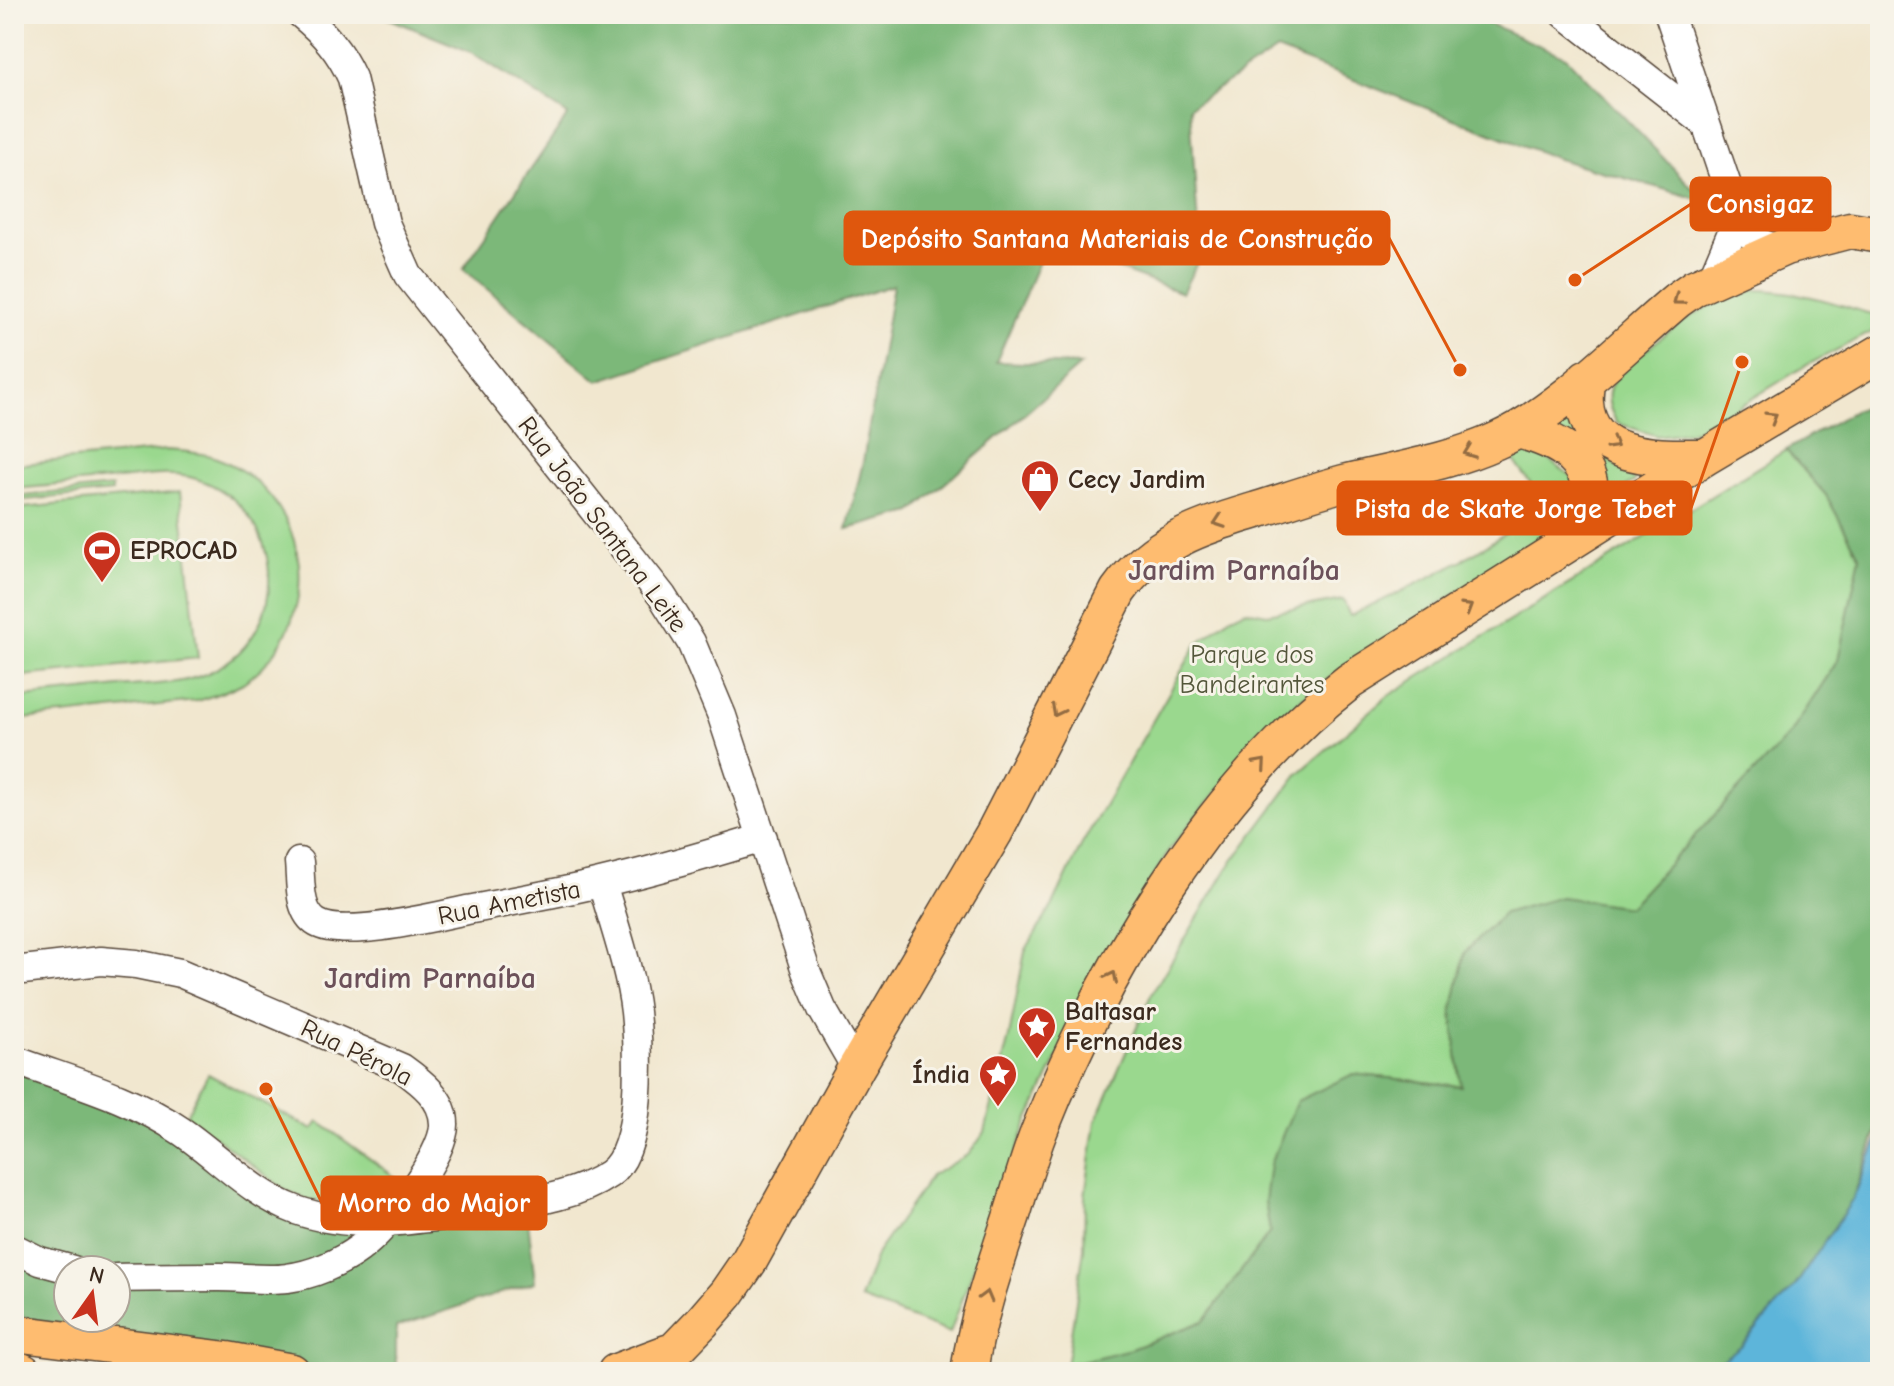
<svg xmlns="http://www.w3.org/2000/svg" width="1894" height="1386" viewBox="0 0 1894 1386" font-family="'Comic Neue',sans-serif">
	<rect width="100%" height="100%" fill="#f7f3e8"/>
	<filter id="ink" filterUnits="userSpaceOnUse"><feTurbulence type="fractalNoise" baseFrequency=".0125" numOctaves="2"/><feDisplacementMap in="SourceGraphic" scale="16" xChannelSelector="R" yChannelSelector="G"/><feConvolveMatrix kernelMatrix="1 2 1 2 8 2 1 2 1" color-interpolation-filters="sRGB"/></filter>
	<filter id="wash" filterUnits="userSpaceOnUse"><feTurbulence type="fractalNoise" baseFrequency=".006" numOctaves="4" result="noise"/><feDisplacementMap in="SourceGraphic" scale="32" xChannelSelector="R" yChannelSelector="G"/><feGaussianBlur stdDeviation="1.8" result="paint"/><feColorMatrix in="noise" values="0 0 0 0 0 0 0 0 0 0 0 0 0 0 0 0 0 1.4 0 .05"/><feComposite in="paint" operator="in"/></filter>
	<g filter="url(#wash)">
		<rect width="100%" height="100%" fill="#f1e7cf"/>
		<path fill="#9ad88e" stroke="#6a8156" stroke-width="2" d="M 1753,290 C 1799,290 1836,303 1880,317 L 1880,328 L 1805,366 L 1709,425 L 1688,432 L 1657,436 L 1617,423 C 1611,412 1606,401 1610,388 C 1615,370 1682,321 1700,311 C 1717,302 1734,296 1753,290 Z
			M 1571,411 C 1590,437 1603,465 1635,474 L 1635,481 L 1607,497 L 1550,426 Z
			M 1528,446 L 1576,479 L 1573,516 L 1344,667 L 1277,718 L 1171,847 L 1108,952 L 1026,1125 L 950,1333 L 860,1299 L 877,1253 L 931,1176 L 969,1154 L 985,1132 L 1009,1037 L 1025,951 L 1054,903 L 1081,846 L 1197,644 L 1229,618 L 1246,610 L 1267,614 L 1343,600 L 1350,616 C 1410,587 1497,549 1543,501 L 1506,449 Z
			M 166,450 C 183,451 198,452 214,457 C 276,478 313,547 295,610 C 287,639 269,666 243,683 C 228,691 213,696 197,701 L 14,720 L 14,698 C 52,694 90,690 129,686 C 156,684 187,684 212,671 C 299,629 283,499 189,477 C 165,472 140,477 117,479 C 82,483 48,486 14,489 L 14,465 Z
			M 1786,450 L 1826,495 L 1860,557 L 1838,660 L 1791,733 L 1629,907 L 1560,897 L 1452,1012 L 1461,1086 L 1353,1074 L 1265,1201 L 1270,1232 L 1204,1321 L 1131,1349 L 1066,1366 L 1084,1249 L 1085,1196 L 1096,1121 L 1151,995 L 1227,869 L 1299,773 L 1388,696 Z
			M 112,487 L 112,492 L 14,501 L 14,497 Z
			M 180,492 L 198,658 L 14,677 L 14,509 Z
			M 208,1074 L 313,1130 L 319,1122 L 399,1180 L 385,1197 L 373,1201 L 359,1204 L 307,1200 L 284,1189 L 186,1115 Z"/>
		<path fill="#7bb879" stroke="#5b714c" stroke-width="2" fill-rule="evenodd" d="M 378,14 L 1467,14 L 1566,57 L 1705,201 L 1558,159 L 1277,50 L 1190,107 L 1200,257 L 1182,293 L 1047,243 L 996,362 L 1081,365 L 912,512 L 847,529 L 863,462 L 893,285 L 598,381 L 463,269 L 568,115 L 471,52 Z
			M 1880,400 L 1880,1121 L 1853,1199 L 1796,1285 L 1741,1346 L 1706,1372 L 1037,1372 L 1131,1349 L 1204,1321 L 1270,1232 L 1265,1201 L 1270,1164 L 1297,1101 L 1353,1074 L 1461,1086 L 1452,1012 L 1465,952 L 1504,913 L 1561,897 L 1629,907 L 1791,733 L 1838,660 L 1860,557 L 1826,495 L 1786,450 L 1854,411 Z
			M 14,1063 L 122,1103 L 274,1209 L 527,1211 L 535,1282 L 396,1327 L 396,1372 L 349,1372 L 32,1320 L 14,1314 ZM 68,1270 L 116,1270 L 116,1318 L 68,1318 Z"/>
		<path fill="#5db5da" stroke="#4c707c" stroke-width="2" d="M 1880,1133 L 1880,1372 L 1706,1372 L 1741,1346 L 1796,1285 L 1853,1199 Z"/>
	</g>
	<g filter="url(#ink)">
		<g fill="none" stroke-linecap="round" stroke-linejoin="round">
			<g stroke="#564639" stroke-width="31">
				<path id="minor" d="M 301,14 C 324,33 340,51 352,78 L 385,223 L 408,275 L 662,596 L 691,642 L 722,716 L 806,971 L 822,1009 L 856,1068
					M 1565,14 L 1706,124
					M 1669,14 L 1738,218 C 1753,239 1759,248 1785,247
					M 1712,279 L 1738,218
					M 299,862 C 301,881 298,912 317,923 C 345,939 434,917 467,910 C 513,901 559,893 604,882 C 658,870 710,854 763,838
					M 14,971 L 101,961 L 136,964 L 180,973 L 402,1068 C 420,1081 444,1098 444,1124 C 445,1155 386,1230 360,1248 C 340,1263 312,1275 287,1278 C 266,1281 242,1277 220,1277 C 185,1277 151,1277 116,1278
					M 14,1060 C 70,1081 131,1097 181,1131 C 219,1157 252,1194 296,1210 C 355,1231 421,1220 482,1210 C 523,1203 574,1198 609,1174 C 644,1151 639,1051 635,1012 C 630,969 614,925 602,883
					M 14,1248 L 40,1261 L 73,1270"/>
			</g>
			<g stroke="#564639" stroke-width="39">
				<path id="major" d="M 1586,378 C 1586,386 1584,395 1585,403 C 1589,462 1663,457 1705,457
					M 1518,430 C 1556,440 1599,459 1588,508 C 1586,518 1581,528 1577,537
					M 14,1333 L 227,1360 L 292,1372
					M 14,1368 L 23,1372
					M 616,1372 L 667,1353
					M 648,1372 L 676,1349 L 702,1322 L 727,1293 L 749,1261 L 856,1068 L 994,833 L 1118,591 C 1154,541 1201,527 1257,510 C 1286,501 1314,491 1344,483 C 1396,470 1445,464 1496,441 C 1557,414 1625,344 1677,300 L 1694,288 L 1785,247 L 1850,230 L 1880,235
					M 969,1372 C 977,1318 995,1266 1012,1215 C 1021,1186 1029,1156 1040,1129 C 1104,968 1212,787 1350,681 L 1705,457 L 1880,353"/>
			</g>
			<use href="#minor" stroke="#fff" stroke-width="28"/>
			<use href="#major" stroke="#febc70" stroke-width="36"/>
		</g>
		<defs><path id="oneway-chevron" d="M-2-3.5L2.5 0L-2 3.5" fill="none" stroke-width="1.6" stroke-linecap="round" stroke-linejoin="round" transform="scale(2)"/></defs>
		<g stroke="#936c43">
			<use href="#oneway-chevron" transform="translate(1678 300) rotate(143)"/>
			<use href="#oneway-chevron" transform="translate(1772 417) rotate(-31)"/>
			<use href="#oneway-chevron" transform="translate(1613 444) rotate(30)"/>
			<use href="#oneway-chevron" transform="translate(1469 452) rotate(159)"/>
			<use href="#oneway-chevron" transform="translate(1219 522) rotate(161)"/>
			<use href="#oneway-chevron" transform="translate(1467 608) rotate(-32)"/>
			<use href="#oneway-chevron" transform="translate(1057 711) rotate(117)"/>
			<use href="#oneway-chevron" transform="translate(1261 764) rotate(-49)"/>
			<use href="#oneway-chevron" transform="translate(1112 977) rotate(-63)"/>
			<use href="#oneway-chevron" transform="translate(986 1296) rotate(-75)"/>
		</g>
	</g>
	<defs>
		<g id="shop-pin" transform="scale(2)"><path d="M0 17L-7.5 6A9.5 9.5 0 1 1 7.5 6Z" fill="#c8321e" stroke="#f7f3e8"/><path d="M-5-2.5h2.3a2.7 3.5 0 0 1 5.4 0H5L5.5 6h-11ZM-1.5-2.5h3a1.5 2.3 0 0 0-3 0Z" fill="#fff"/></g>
		<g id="stadium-pin" transform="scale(2)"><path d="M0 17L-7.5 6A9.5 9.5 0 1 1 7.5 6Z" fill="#c8321e" stroke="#f7f3e8"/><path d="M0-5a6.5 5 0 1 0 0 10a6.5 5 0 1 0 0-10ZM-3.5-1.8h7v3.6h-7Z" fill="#fff"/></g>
		<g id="sight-pin" transform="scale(2)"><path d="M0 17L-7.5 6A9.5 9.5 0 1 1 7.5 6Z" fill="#c8321e" stroke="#f7f3e8"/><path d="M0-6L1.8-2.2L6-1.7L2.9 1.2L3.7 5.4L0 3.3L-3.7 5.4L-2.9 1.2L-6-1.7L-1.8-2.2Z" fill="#fff"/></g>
	</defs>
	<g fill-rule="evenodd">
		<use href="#shop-pin" x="1040" y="479"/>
		<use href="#stadium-pin" x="102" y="550"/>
		<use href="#sight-pin" x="1037" y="1026"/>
		<use href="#sight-pin" x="998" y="1074"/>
	</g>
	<g text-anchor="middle" stroke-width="6" stroke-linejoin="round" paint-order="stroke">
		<g font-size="26" font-weight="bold" fill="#3b2a1e" stroke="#f7f3e8" text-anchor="start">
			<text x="1068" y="488">Cecy Jardim</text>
			<text x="130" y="559">EPROCAD</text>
			<text x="1065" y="1020">Baltasar<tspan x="1065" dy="30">Fernandes</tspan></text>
			<text x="970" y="1083" text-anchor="end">Índia</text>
		</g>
		<g font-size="26" fill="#3b2a1e" stroke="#f7f3e8">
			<text transform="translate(603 524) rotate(53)" y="9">Rua João Santana Leite</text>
			<text transform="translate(509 902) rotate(-11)" y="9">Rua Ametista</text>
			<text transform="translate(357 1052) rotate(26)" y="9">Rua Pérola</text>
		</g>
		<g font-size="26" fill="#53563a" stroke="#f7f3e8">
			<text x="1252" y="663">Parque dos<tspan x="1252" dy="30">Bandeirantes</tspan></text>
		</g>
		<g font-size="30" font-weight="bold" fill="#6c515a" stroke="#f7f3e8">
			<text x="1234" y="580">Jardim Parnaíba</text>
			<text x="430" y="988">Jardim Parnaíba</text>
		</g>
	</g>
	<path fill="none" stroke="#df570d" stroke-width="3" d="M1575 280L1691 204M1460 370L1389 238M1742 362L1691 508M266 1089L322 1203"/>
	<g fill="#df570d" stroke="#f7f3e8" stroke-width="3">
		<circle cx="1575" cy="280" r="8"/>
		<circle cx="1460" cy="370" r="8"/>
		<circle cx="1742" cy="362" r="8"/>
		<circle cx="266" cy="1089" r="8"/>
	</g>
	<g fill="#df570d" stroke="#df570d" stroke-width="3">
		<rect x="1691" y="178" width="139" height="52" rx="8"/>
		<rect x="845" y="212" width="544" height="52" rx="8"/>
		<rect x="1338" y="482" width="353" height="52" rx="8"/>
		<rect x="322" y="1177" width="224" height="52" rx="8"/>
	</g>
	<g font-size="28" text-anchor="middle" font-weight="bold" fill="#fff">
		<text x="1760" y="213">Consigaz</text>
		<text x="1117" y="248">Depósito Santana Materiais de Construção</text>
		<text x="1515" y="518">Pista de Skate Jorge Tebet</text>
		<text x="434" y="1212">Morro do Major</text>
	</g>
	<rect width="1894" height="1386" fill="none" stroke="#f7f3e8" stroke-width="48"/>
	<g transform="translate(92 1294) rotate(14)"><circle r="38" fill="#f7f3e8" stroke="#aca397" stroke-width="2"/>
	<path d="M0-6L14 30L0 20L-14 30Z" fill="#c8321e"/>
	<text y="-12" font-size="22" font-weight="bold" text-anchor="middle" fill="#3b2a1e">N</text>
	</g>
</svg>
